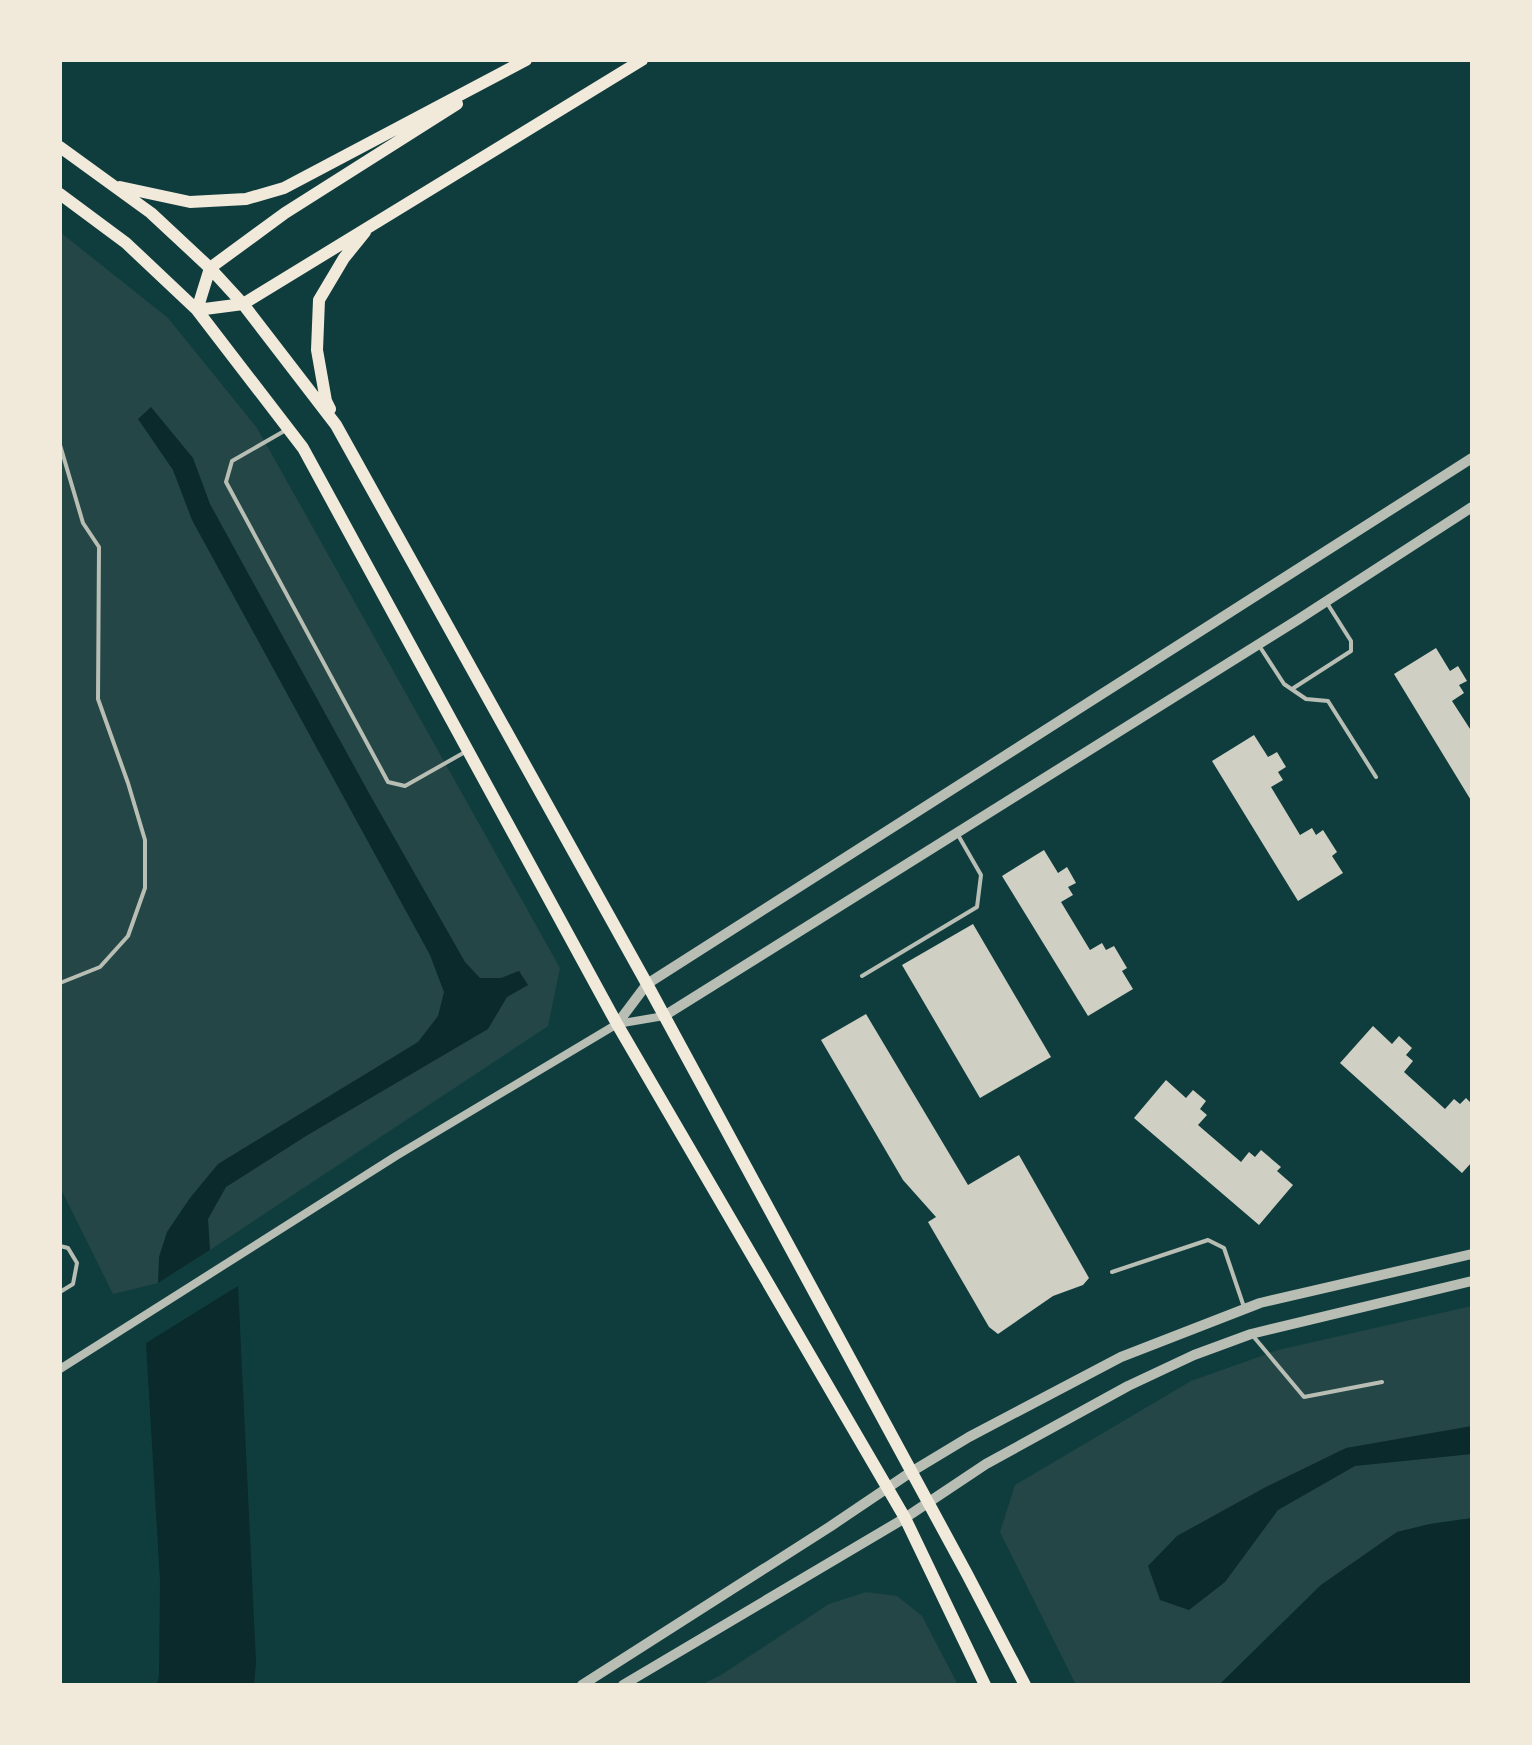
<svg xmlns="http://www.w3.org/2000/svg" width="1532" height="1745" viewBox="0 0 1532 1745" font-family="Figtree,sans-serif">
	<rect width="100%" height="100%" fill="#0f3d3e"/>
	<path fill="#244646" d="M 60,232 L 168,318 L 257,428 L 560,968 L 548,1026 L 210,1250 L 158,1283 L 113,1294 L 60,1187 Z
		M 1472,1306 L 1472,1518 L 1430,1524 L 1397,1532 L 1321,1585 L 1219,1685 L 1076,1685 L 1000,1532 L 1015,1485 L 1191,1381 L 1278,1350 Z
		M 866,1592 L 897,1596 L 922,1616 L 958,1685 L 701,1685 L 721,1675 L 829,1604 Z"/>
	<path fill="#0a2a2b" d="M 151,407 L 193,458 L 210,504 L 370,795 L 465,962 L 480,978 L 501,978 L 519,971 L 528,985 L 507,997 L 488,1029 L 306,1136 L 226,1187 L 208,1219 L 210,1250 L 158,1283 L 159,1257 L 167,1232 L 190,1198 L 218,1164 L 418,1042 L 438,1016 L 444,992 L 430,955 L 192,520 L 173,470 L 138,419 Z
		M 238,1286 L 256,1662 L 254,1685 L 157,1685 L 159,1675 L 160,1581 L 146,1343 Z
		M 1472,1426 L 1472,1454 L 1355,1466 L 1278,1510 L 1225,1582 L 1189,1610 L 1160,1600 L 1148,1566 L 1177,1536 L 1264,1488 L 1346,1448 Z
		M 1472,1518 L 1472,1685 L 1219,1685 L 1321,1585 L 1397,1532 L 1430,1524 Z"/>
	<path fill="#cfcfc3" d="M 1436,648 L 1450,671 L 1458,666 L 1467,681 L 1459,685 L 1464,693 L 1452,701 L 1472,732 L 1472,802 L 1394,674 Z
		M 1254,735 L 1268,757 L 1277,752 L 1286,767 L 1278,772 L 1283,780 L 1271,787 L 1300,835 L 1312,828 L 1316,835 L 1323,830 L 1337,852 L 1332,856 L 1343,873 L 1298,901 L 1212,761 Z
		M 1044,850 L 1058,873 L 1067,867 L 1076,883 L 1068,887 L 1073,895 L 1061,902 L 1090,950 L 1102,943 L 1106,950 L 1114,946 L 1127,968 L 1122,971 L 1133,989 L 1088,1016 L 1002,876 Z
		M 973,924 L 1051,1057 L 980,1098 L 902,965 Z
		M 866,1014 L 968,1185 L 1019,1155 L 1089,1278 L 1083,1285 L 1053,1296 L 998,1334 L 989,1327 L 928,1222 L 936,1217 L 903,1180 L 821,1040 Z
		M 1373,1026 L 1392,1044 L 1399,1036 L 1412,1048 L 1406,1055 L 1413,1061 L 1404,1072 L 1445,1109 L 1454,1099 L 1460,1104 L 1466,1098 L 1472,1104 L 1472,1162 L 1462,1173 L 1340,1063 Z
		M 1166,1080 L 1186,1098 L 1193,1090 L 1206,1101 L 1200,1109 L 1207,1115 L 1198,1125 L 1241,1162 L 1249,1152 L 1255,1157 L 1261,1150 L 1281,1167 L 1277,1171 L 1293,1185 L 1259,1225 L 1134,1118 Z"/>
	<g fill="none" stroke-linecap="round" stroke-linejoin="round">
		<path stroke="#b8beb3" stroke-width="4" d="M 286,430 L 232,461 L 226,482 L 388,782 L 405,786 L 465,752
			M 60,445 L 83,523 L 99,547 L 98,699 L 128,783 L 145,840 L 145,888 L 128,936 L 100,967 L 60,983
			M 1260,647 L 1284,684 L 1306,699 L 1328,701 L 1376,777
			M 1292,689 L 1351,651 L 1351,641 L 1327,603
			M 862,976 L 977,907 L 981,875 L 958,835
			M 60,1246 L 68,1248 L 77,1263 L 73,1284 L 60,1292
			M 1112,1272 L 1208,1240 L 1224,1248 L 1244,1307
			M 1253,1336 L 1304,1397 L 1382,1382"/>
		<path stroke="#b8beb3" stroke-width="8" d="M 60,1369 L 396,1156 L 617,1024 L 664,1016"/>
		<path stroke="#b8beb3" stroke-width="10" d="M 664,1016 L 1299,619 L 1472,507
			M 617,1024 L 647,984 L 1472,458
			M 582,1685 L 831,1526 L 911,1472 L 969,1437 L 1121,1357 L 1260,1303 L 1472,1254
			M 623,1685 L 905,1518 L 986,1464 L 1128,1386 L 1194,1355 L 1251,1334 L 1472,1281"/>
		<path stroke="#f1e9da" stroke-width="12" d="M 60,147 L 151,213 L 210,268 L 243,304 L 336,425 L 647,984 L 967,1574 L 1025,1685
			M 120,187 L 190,202 L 246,199 L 284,188 L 526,60
			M 60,194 L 126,243 L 197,310 L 303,448 L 617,1024 L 905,1518 L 985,1685
			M 197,310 L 243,304 L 642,60
			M 197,310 L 210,268 L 285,213 L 457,104
			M 330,409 L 326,401 L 317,350 L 319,300 L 344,258 L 365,232"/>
	</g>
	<rect width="1532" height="1745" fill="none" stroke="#f1e9da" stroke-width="124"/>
</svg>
